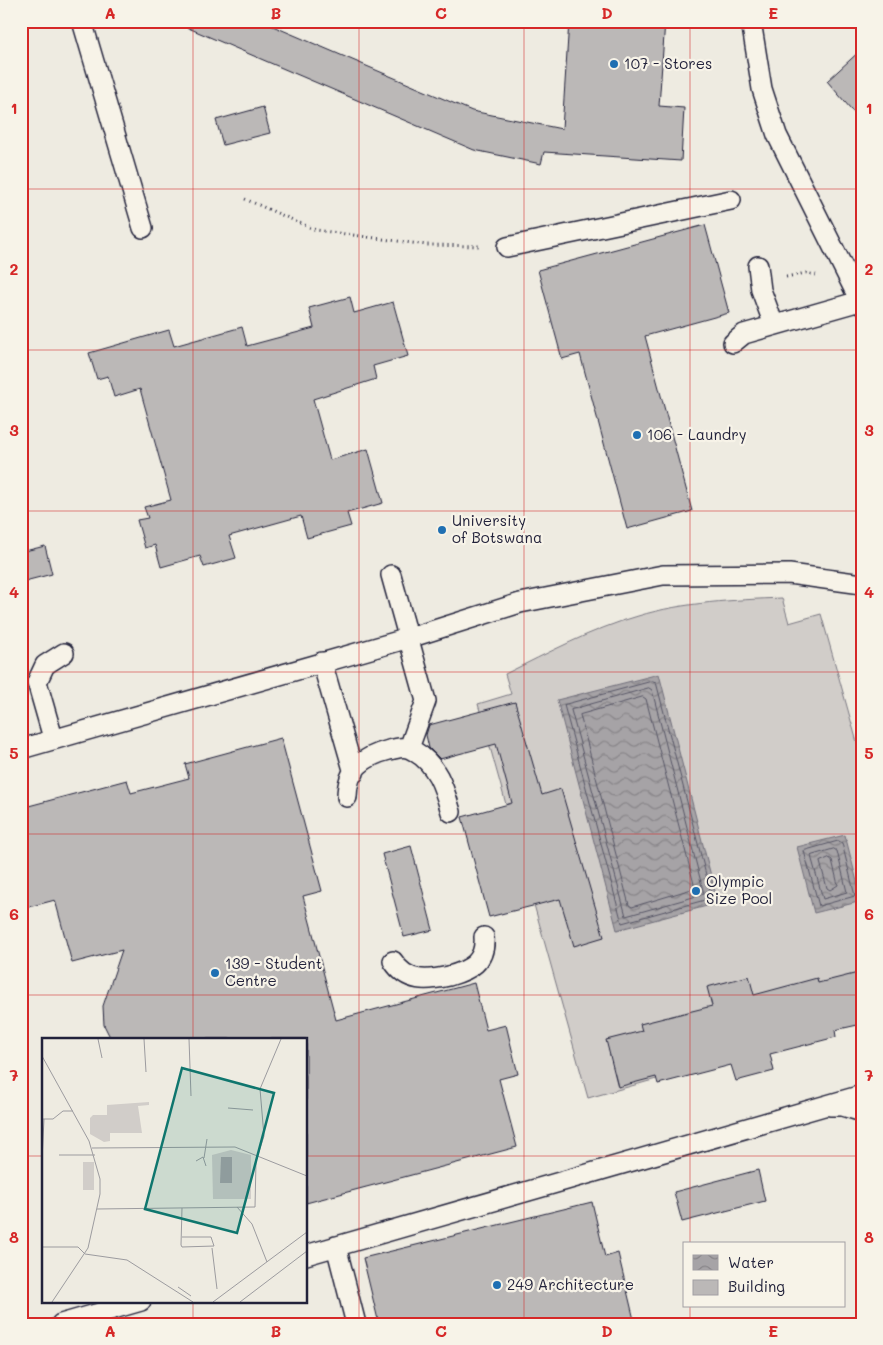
<svg xmlns="http://www.w3.org/2000/svg" width="883" height="1345" font-family="Mali,sans-serif">
	<style>
		.garden { fill: #d1cdc9; stroke: #7a7882 }
		.water { fill: url(#water-waves); stroke: #716f7b }
		.lines { fill: none; stroke-linecap: round; stroke-linejoin: round }
		.shore { stroke: #575666; stroke-width: 1 }
		.building { fill: #bbb8b7; stroke: #22223b }
		.service-casing { stroke: #22223b; stroke-width: 22 }
		.path { stroke: #22223b; stroke-width: 3; stroke-dasharray: 1 4; stroke-linecap: butt }
		.service { stroke: #f7f3e8; stroke-width: 19 }
		.grid { fill: none; stroke: #d62828; stroke-width: 1; stroke-opacity: 0.55 }
		.poi-dot { fill: #1f6fb2; stroke: #f7f3e8; stroke-width: 2 }
		.labels { text-anchor: middle; stroke-width: 4.5; stroke-linejoin: round; paint-order: stroke }
		.poi-label { font-size: 15px; fill: #22223b; stroke: #f7f3e8; text-anchor: start }
		.inset-road { fill: none; stroke: #9c9b9f; stroke-width: 1 }
		.view { fill: #0f766e; fill-opacity: 0.15; stroke: #0f766e; stroke-width: 2.5 }
		.inset-edge { fill: none; stroke: #22223b; stroke-width: 2.5 }
		.neatline { fill: none; stroke: #d62828; stroke-width: 2 }
		.grid-label { font-size: 16px; text-anchor: middle; font-weight: bold; fill: #d62828 }
	</style>
	<defs>
		<pattern id="water-waves" width="16" height="10" patternUnits="userSpaceOnUse" patternTransform="scale(1.25)"><rect width="16" height="10" fill="#a6a3a6"/><path d="M0 5q4-4 8 0t8 0" fill="none" stroke="#878488"/></pattern>
	</defs>
	<rect width="100%" height="100%" fill="#eeebe1"/>
	<filter id="ink" filterUnits="userSpaceOnUse"><feTurbulence type="fractalNoise" baseFrequency=".02" numOctaves="2"/><feDisplacementMap in="SourceGraphic" scale="10" xChannelSelector="R" yChannelSelector="G"/><feConvolveMatrix kernelMatrix="1 2 1 2 8 2 1 2 1" color-interpolation-filters="sRGB"/></filter>
	<g filter="url(#ink)">
		<path class="garden" d="M782,598L789,623L821,614L862,760V1022L588,1098L478,704L511,694L505,674C548,653 592,629 638,616C684,602 734,600 782,598Z"/>
		<path class="water" d="M659,674L718,903L617,930L557,700Z
			M845,835L862,901L814,913L797,847Z"/>
		<g class="lines">
			<path class="shore" d="M653,681L656,682L712,898L622,923L564,705Z
				M649,688L652,690L704,894L626,916L571,710Z
				M643,697L646,699L695,888L632,907L629,905L580,715Z
				M839,841L842,843L855,896L819,906L804,851Z
				M834,849L837,851L847,892L823,899L811,856Z
				M829,858L832,860L838,885L830,890L827,888L820,862Z"/>
		</g>
		<path class="building" d="M172,21H261L472,111L562,129L569,21H665L659,106L684,108L681,161L544,152L541,164L474,150Z
			M862,49V122L827,81Z
			M263,107L270,133L223,145L216,120Z
			M705,225L729,313L645,336L692,511L627,529L580,354L562,359L538,270Z
			M350,297L354,313L393,302L408,356L373,366L376,379L313,399L330,460L368,449L383,503L347,513L351,526L307,538L301,516L229,536L236,558L204,567L200,556L161,567L155,545L145,548L137,520L148,518L144,507L171,500L140,389L114,397L108,376L97,379L89,353L169,330L174,346L242,327L247,346L314,328L309,308Z
			M45,546L52,574L21,582V552Z
			M515,702L542,795L561,789L604,937L574,946L560,899L489,917L462,817L512,803L496,744L440,759L429,748L426,735L429,725Z
			M281,738L322,891L303,896L336,1020L474,983L486,1030L506,1025L518,1074L499,1079L517,1147L306,1203V1039H111L104,1025L103,1006L122,950L72,963L55,900L21,909V808L127,780L131,793L189,778L185,764Z
			M411,846L433,930L404,937L382,854Z
			M862,972V1024L835,1030L836,1037L770,1054L774,1071L736,1081L731,1065L658,1084L656,1077L618,1087L606,1040L642,1031L640,1024L712,1006L707,987L749,976L754,995L817,978L818,983Z
			M758,1170L765,1201L682,1222L674,1192Z
			M592,1202L605,1257L618,1253L635,1324H379L363,1258Z"/>
		<g class="lines">
			<defs>
				<path id="service" d="M82,21L143,228
					M751,21L762,89L777,135L862,305
					M507,247L731,200
					M758,266L761,290L774,325
					M733,343L744,334L860,301
					M391,575L426,701L409,748
					M322,662L354,773
					M53,738L37,682L45,665L64,653
					M21,749L409,638L520,603L663,575L789,574L862,584
					M347,797C347,768 363,757 389,750C399,748 405,745 414,751C438,765 444,788 451,812
					M393,961C407,983 427,981 449,976C470,970 486,962 484,937
					M830,1106H842L862,1112
					M336,1246L356,1324
					M306,1255L862,1095
					M61,1324L141,1301"/>
			</defs>
			<use href="#service" class="service-casing"/>
			<path class="path" d="M245,199L316,230L427,245L481,246
				M786,277L806,273L816,275
				M21,346L28,344"/>
			<use href="#service" class="service"/>
		</g>
	</g>
	<path class="grid" d="M193,21V1039M359,21V1324M524,21V1324M690,21V1244M21,189H862M21,350H862M21,511H862M21,672H862M21,834H862M21,995H862M21,1156H44M306,1156H862M193,1301V1324M690,1306V1324"/>
	<g class="poi-dot">
		<circle cx="614" cy="64" r="5"/>
		<circle cx="637" cy="435" r="5"/>
		<circle cx="442" cy="530" r="5"/>
		<circle cx="696" cy="891" r="5"/>
		<circle cx="215" cy="973" r="5"/>
		<circle cx="497" cy="1285" r="5"/>
	</g>
	<g class="labels">
		<g class="poi-label">
			<text x="624" y="69">107 - Stores</text>
			<text x="647" y="440">106 - Laundry</text>
			<text x="452" y="526">University<tspan x="452" dy="17">of Botswana</tspan></text>
			<text x="706" y="887">Olympic<tspan x="706" dy="17">Size Pool</tspan></text>
			<text x="225" y="969">139 - Student<tspan x="225" dy="17">Centre</tspan></text>
			<text x="507" y="1290">249 Architecture</text>
		</g>
	</g>
	<g transform="translate(42 1038)">
		<rect width="265" height="265" fill="#eeebe1"/>
		<path d="M107,64V67L96,68L100,95H68V103L62,104L48,96V80L51,77H65V67ZM41,124H52V152H41Z" fill="#d1cdc9"/>
		<path d="M189,112L209,117V161H171L170,117Z" fill="#d1cdc9"/>
		<path d="M179,119H190V145H178Z" fill="#a6a3a6"/>
		<path class="inset-road" d="M56,1L60,20M102,1L104,34M147,1L149,58M0,18L47,103L58,141V156L46,210L10,264M186,70L211,72M0,81H11L21,73H31M50,110L193,109L265,138M17,117H53M162,120L165,101M0,122L2,81M154,123L161,119L164,128M195,169L210,186L225,224M55,171L213,169L214,123L222,98L218,51L239,1M140,199H169L172,208L140,209L139,207L140,170M0,209H36L43,216L85,222L151,264M170,210L175,251M136,249L149,258M171,264L265,194M198,264L265,213"/>
		<path class="view" d="M140,30L232,55L195,195L103,171Z"/>
		<rect width="265" height="265" class="inset-edge"/>
	</g>
	<rect width="883" height="1345" fill="none" stroke="#f7f3e8" stroke-width="55"/>
	<rect x="683" y="1242" width="162" height="65" fill="#f7f3e8" stroke="#a29fa3"/>
	<rect x="693" y="1255" width="25" height="15" fill="url(#water-waves)" stroke="#a29fa3"/>
	<text x="728" y="1268" font-size="15" fill="#22223b">Water</text>
	<rect x="693" y="1280" width="25" height="15" fill="#bbb8b7" stroke="#a29fa3"/>
	<text x="728" y="1292" font-size="15" fill="#22223b">Building</text>
	<rect x="28" y="28" width="828" height="1290" class="neatline"/>
	<g class="grid-label">
		<text x="110" y="19">A</text>
		<text x="276" y="19">B</text>
		<text x="441" y="19">C</text>
		<text x="607" y="19">D</text>
		<text x="773" y="19">E</text>
		<text x="14" y="114">1</text>
		<text x="869" y="114">1</text>
		<text x="14" y="275">2</text>
		<text x="869" y="275">2</text>
		<text x="14" y="436">3</text>
		<text x="869" y="436">3</text>
		<text x="14" y="598">4</text>
		<text x="869" y="598">4</text>
		<text x="14" y="759">5</text>
		<text x="869" y="759">5</text>
		<text x="14" y="920">6</text>
		<text x="869" y="920">6</text>
		<text x="14" y="1081">7</text>
		<text x="869" y="1081">7</text>
		<text x="14" y="1243">8</text>
		<text x="869" y="1243">8</text>
		<text x="110" y="1337">A</text>
		<text x="276" y="1337">B</text>
		<text x="441" y="1337">C</text>
		<text x="607" y="1337">D</text>
		<text x="773" y="1337">E</text>
	</g>
</svg>
